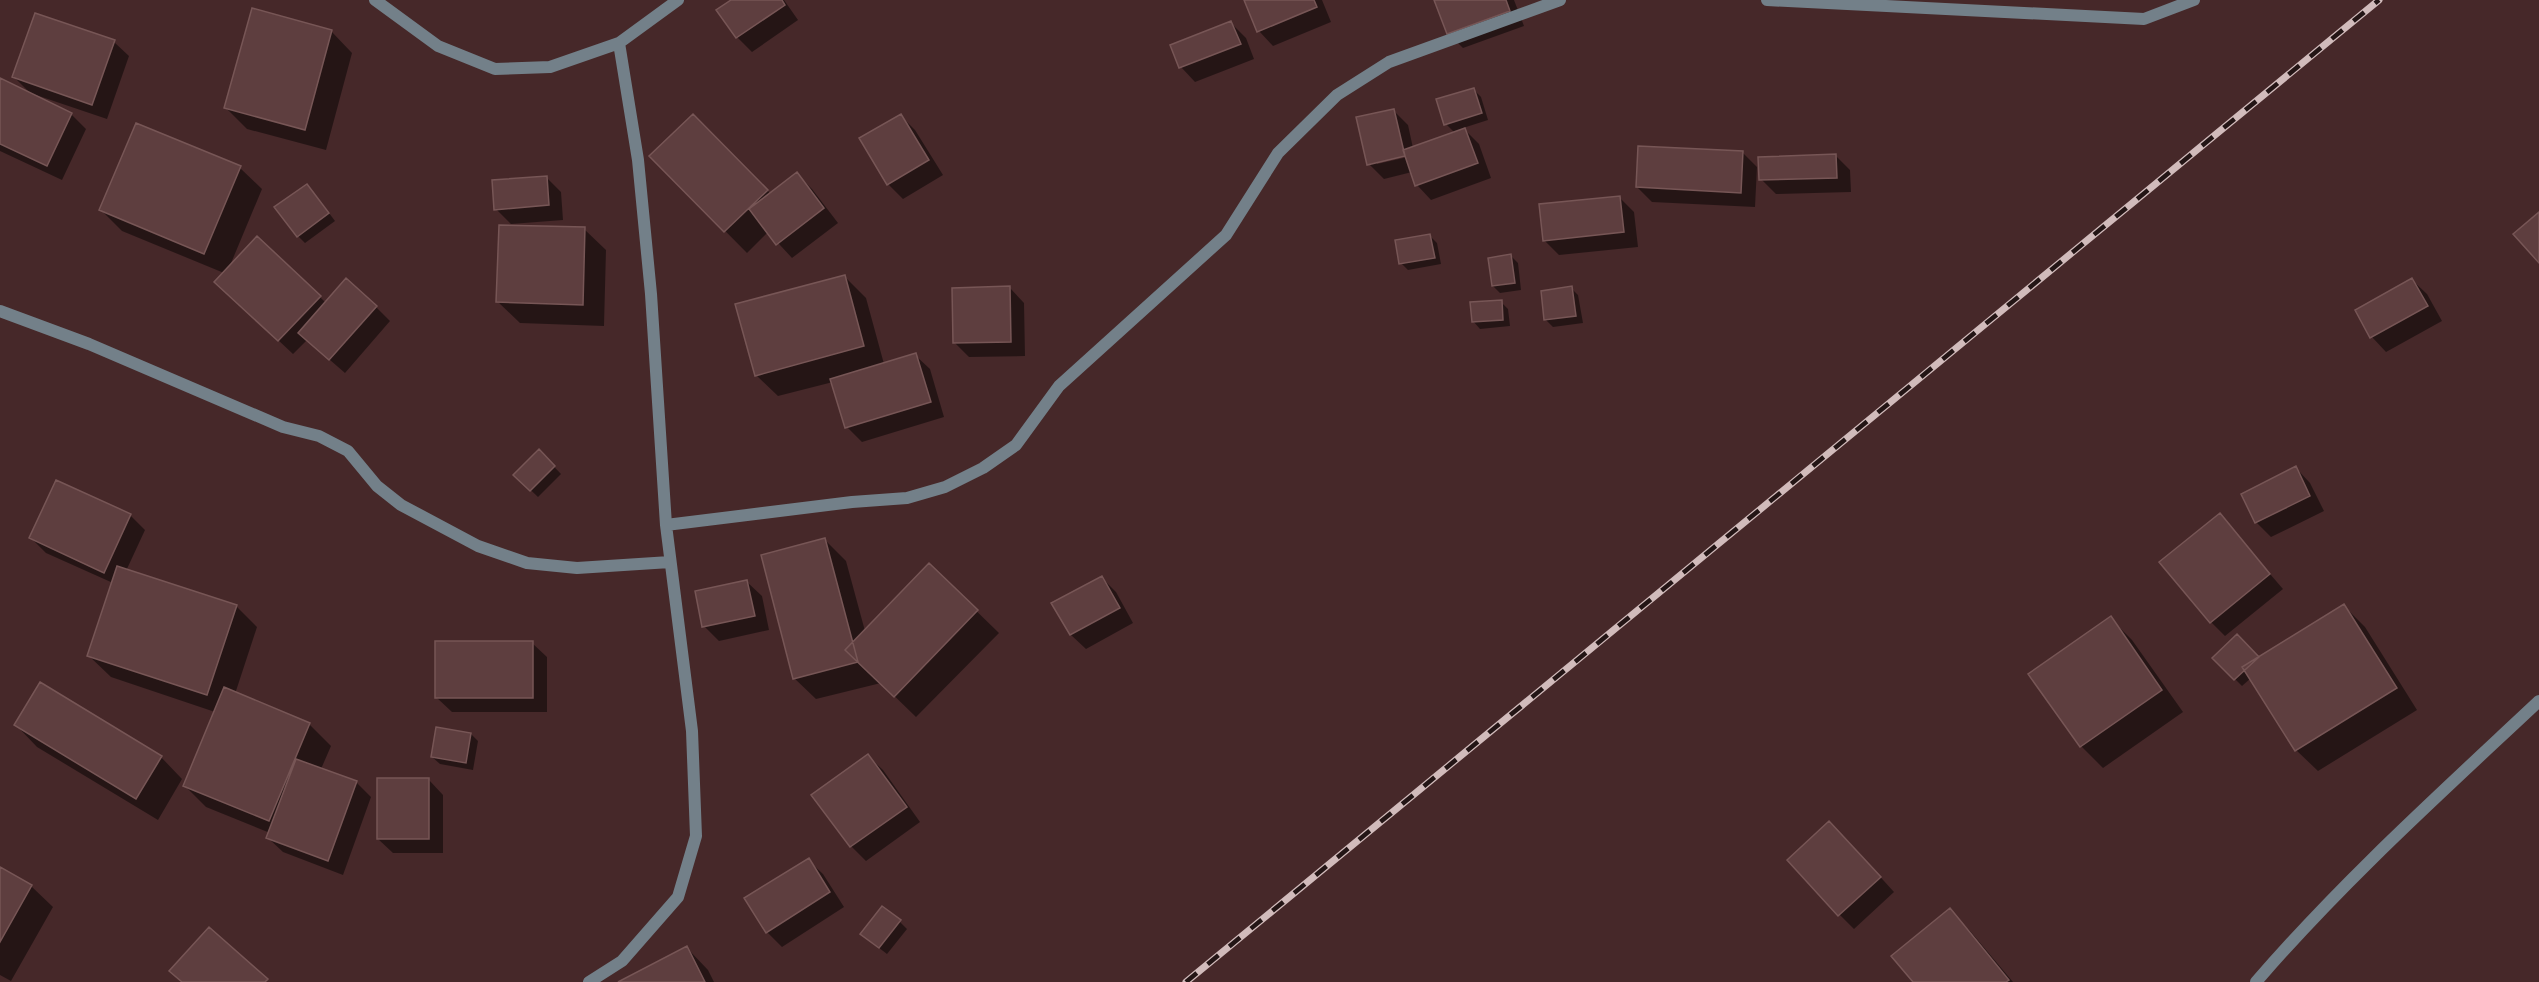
<svg xmlns="http://www.w3.org/2000/svg" width="2539" height="982" font-family="'Titillium Web',sans-serif">
	<style>
		.shadow { fill: #0007; fill-rule: evenodd }
		.building { fill: #5e3e3f; stroke: #775656; stroke-width: 1.5 }
		.lines { fill: none; stroke-linecap: round; stroke-linejoin: round }
		.minor { stroke: #738089; stroke-width: 12 }
		.rail-casing { stroke: #d1bbbb; stroke-width: 7 }
		.rail { stroke: #231515; stroke-width: 4.5; stroke-dasharray: 14; stroke-linecap: butt }
	</style>
	<rect width="100%" height="100%" fill="#462829"/>
	<path class="shadow" d="M733,0H784L798,20L752,52L737,37Z
		M1246,0H1322L1331,22L1273,46L1259,31Z
		M1436,0H1514L1524,26L1463,48L1448,33Z
		M1231,23L1246,38L1254,59L1195,82L1181,67Z
		M331,31L352,53L326,150L247,129L226,108Z
		M114,42L129,56L107,119L30,93L14,77Z
		M0,80L71,114L86,129L62,180L0,151Z
		M1473,89L1481,97L1488,120L1463,128L1479,144L1491,178L1431,200L1417,185L1412,172L1384,179L1369,164L1393,110L1408,125L1413,148L1455,133L1446,124ZM1412,153V156L1377,164V161Z
		M900,115L915,130L943,175L903,199L888,184Z
		M693,116L771,194L797,174L812,189L838,223L792,258L768,232L747,253L651,156Z
		M1743,153L1757,167L1755,207L1652,202L1637,187Z
		M1836,156L1850,170L1851,192L1776,194L1761,179Z
		M240,168L262,189L229,268L320,297L326,303L376,307L390,321L345,373L307,340L293,354L231,296L224,273L122,231L101,210Z
		M546,177L561,192L563,220L511,224L496,209Z
		M314,193L335,221L305,243L298,236Z
		M1620,198L1634,212L1638,247L1559,255L1544,240Z
		M584,229L606,250L604,326L520,323L498,302Z
		M1430,236L1437,243L1441,264L1408,270L1401,263Z
		M1511,256L1518,263L1521,290L1500,293L1493,286Z
		M844,276L866,298L884,364L915,355L930,369L944,417L862,442L847,427L833,382L778,396L756,375Z
		M2412,280L2427,294L2442,321L2386,352L2372,337L2357,311Z
		M1010,288L1024,303L1025,356L969,357L954,342Z
		M1571,288L1578,295L1583,323L1553,327L1546,320Z
		M1501,302L1508,309L1510,326L1480,329L1473,321Z
		M539,451L561,474L538,497L515,475Z
		M2296,468L2310,483L2324,511L2271,537L2256,522Z
		M130,515L145,530L126,571L236,606L257,627L235,694L309,724L331,746L321,769L357,783L371,797L343,875L283,852L268,838L270,833L206,807L184,785L215,712L111,677L89,656L113,583L46,553L31,538Z
		M2219,515L2283,589L2225,636L2211,622Z
		M825,540L846,561L865,631L929,565L999,633L916,717L881,683L816,699L794,678Z
		M1102,578L1116,592L1133,623L1086,649L1071,635L1053,603Z
		M747,582L762,596L769,630L719,641L704,626Z
		M2344,606L2365,627L2417,710L2318,771L2296,750L2251,678L2242,686L2214,658L2259,659Z
		M2110,618L2132,640L2183,712L2103,768L2082,747L2030,675Z
		M532,643L547,657V712H452L437,698Z
		M16,725L161,757L182,779L158,820L37,747Z
		M471,734L478,741L473,770L440,764L432,757Z
		M868,756L883,770L920,822L866,861L851,846Z
		M429,780L443,795V853H393L378,839Z
		M1844,837L1894,892L1854,929L1839,914Z
		M808,860L823,874L844,907L782,947L767,932Z
		M0,868L31,886L53,907L11,981L0,975Z
		M1950,910L1971,932L2013,982H1915Z
		M900,922L907,929L887,954L870,941Z
		M687,948L708,970L714,982H621Z"/>
	<path class="building" d="M731,0H782L785,5L736,38L716,10Z
		M1244,0H1314L1317,7L1257,32Z
		M1434,0H1506L1510,11L1447,34Z
		M252,8L332,30L305,130L224,108Z
		M35,13L115,40L92,105L12,77Z
		M1231,21L1241,44L1179,68L1170,45Z
		M0,78L72,113L47,166L0,144Z
		M1474,88L1482,113L1444,125L1436,99Z
		M1394,109L1405,156L1367,165L1356,117Z
		M693,114L768,190L724,232L649,156Z
		M901,114L929,160L887,185L859,138Z
		M136,123L241,166L204,254L99,210Z
		M1465,128L1478,163L1415,186L1403,150Z
		M1638,146L1743,151L1741,193L1636,187Z
		M1836,154L1837,178L1759,180L1758,157Z
		M797,172L824,208L776,245L749,209Z
		M547,176L549,205L494,210L492,180Z
		M307,184L329,213L297,237L274,207Z
		M1620,196L1624,232L1543,241L1539,204Z
		M2539,212V263L2513,234Z
		M499,225L585,227L583,305L496,302Z
		M1430,234L1435,258L1399,264L1395,240Z
		M257,236L321,296L278,341L214,282Z
		M1511,254L1515,283L1492,286L1488,258Z
		M845,275L864,346L755,376L735,304Z
		M346,278L377,306L329,360L298,333Z
		M2412,278L2428,306L2370,338L2355,310Z
		M1010,286L1011,342L953,343L952,288Z
		M1572,286L1576,316L1544,320L1541,291Z
		M1502,300L1503,320L1472,322L1470,302Z
		M916,353L931,402L845,428L830,379Z
		M539,449L555,466L530,491L513,475Z
		M2296,466L2310,496L2255,523L2241,494Z
		M56,480L131,514L104,573L29,538Z
		M2220,513L2270,574L2210,623L2159,562Z
		M825,538L858,662L793,679L761,555Z
		M929,563L978,610L894,697L845,650Z
		M117,566L237,605L207,695L87,656Z
		M1102,576L1120,608L1070,635L1051,603Z
		M747,580L755,616L702,627L695,591Z
		M2344,604L2397,688L2295,751L2242,667Z
		M2111,616L2162,690L2080,747L2028,674Z
		M2237,634L2259,657L2234,680L2212,658Z
		M435,641H533V698H435Z
		M40,682L162,756L136,799L14,725Z
		M224,687L310,723L269,821L183,786Z
		M436,727L471,733L466,763L431,757Z
		M868,754L907,807L850,847L811,795Z
		M296,759L357,781L328,861L266,838Z
		M377,778H429V839H377Z
		M1829,821L1881,877L1838,916L1787,860Z
		M809,858L830,892L766,933L744,898Z
		M0,867L32,885L0,942Z
		M882,906L901,920L879,948L860,934Z
		M1950,908L2009,980L2006,982H1913L1891,956Z
		M209,927L268,979L265,982H182L169,971Z
		M687,946L705,982H618Z"/>
	<g class="lines">
		<path class="minor" d="M375,0L438,46L495,69L550,67L619,43L678,0
			M1767,0L2144,19L2194,0
			M0,311L89,344L283,427L319,436L348,451L377,486L401,505L478,546L527,563L577,568L670,562
			M666,525L852,502L907,498L945,487L983,468L1016,445L1059,386L1226,235L1278,153L1337,95L1389,62L1560,0
			M589,982L622,961L678,897L696,836L692,731L666,525L651,294L638,160L619,43
			M2256,982C2343,881 2442,792 2539,701"/>
		<defs>
			<path id="rail" d="M1186,982L2379,0"/>
		</defs>
		<use href="#rail" class="rail-casing"/>
		<use href="#rail" class="rail"/>
	</g>
</svg>
